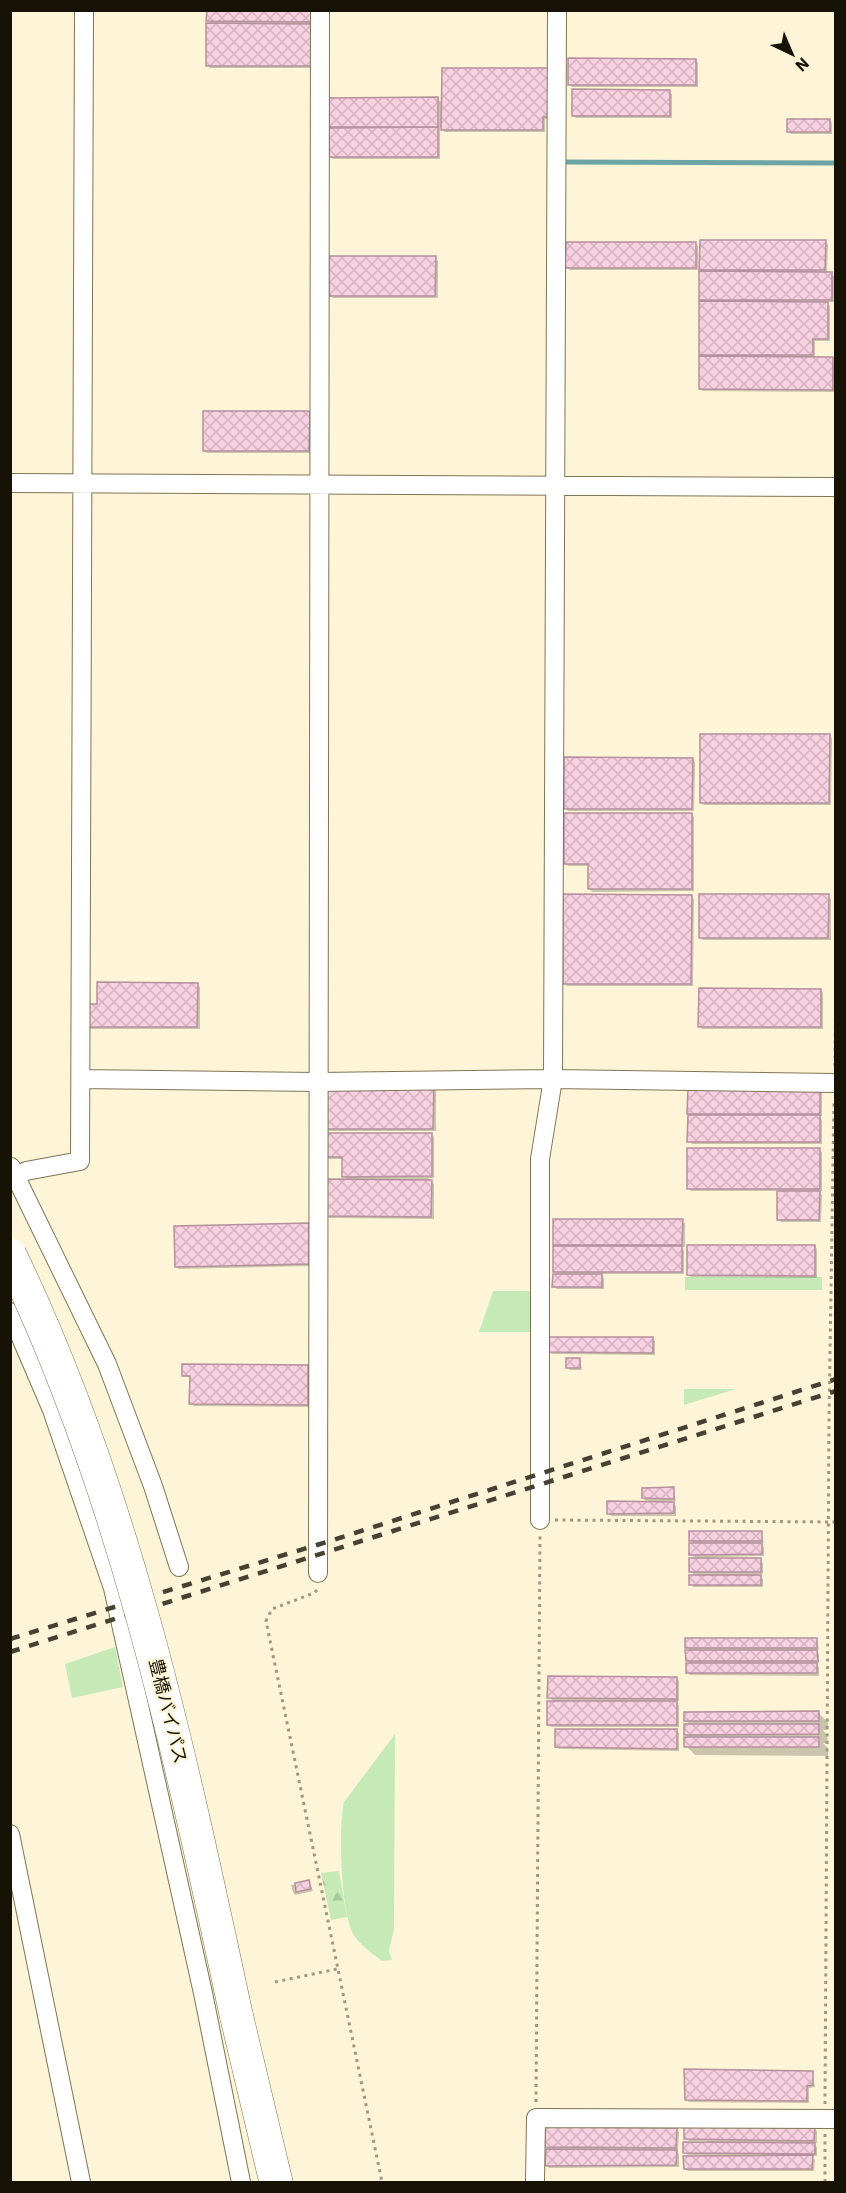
<svg xmlns="http://www.w3.org/2000/svg" width="846" height="2193" font-family="'IBM Plex Sans','Noto Sans JP',sans-serif">
	<style>
		.grass { fill: #c6e9b8 }
		.forest { fill: url(#forest-firs) }
		.shadow { fill: #0003 }
		.lines { fill: none; stroke-linecap: round; stroke-linejoin: round }
		.stream { stroke: #6da5a7; stroke-width: 5 }
		.building { fill: url(#building-cross-hatch); stroke: #b5909e; stroke-width: 1.5 }
		.street-casing { stroke: #7f7555; stroke-width: 20 }
		.highway-casing { stroke: #7f7555; stroke-width: 34 }
		.path { stroke: #9f9882; stroke-width: 3; stroke-dasharray: 3 4.5; stroke-linecap: butt }
		.street { stroke: #fff; stroke-width: 18 }
		.highway { stroke: #fff; stroke-width: 33 }
		.rail { stroke: #464132; stroke-width: 4.5; stroke-dasharray: 10 10; stroke-linecap: butt }
		.highway-bridge-casing { stroke: #7f7555; stroke-width: 34; stroke-linecap: butt }
		.highway-bridge { stroke: #fff; stroke-width: 33 }
		.labels { text-anchor: middle; stroke-width: 4.5; stroke-linejoin: round; paint-order: stroke }
		.street-label { font-size: 18px; fill: #161206; stroke: #fef5d8 }
	</style>
	<defs>
		<pattern id="forest-firs" width="22" height="20" patternUnits="userSpaceOnUse" patternTransform="scale(1.5)"><rect width="22" height="20" fill="#c6e9b8"/><path d="M5 1l3.5 6h-7zM16 11l3.5 6h-7z" fill="#a9c79d"/></pattern>
		<pattern id="building-cross-hatch" width="8" height="8" patternUnits="userSpaceOnUse" patternTransform="scale(1.5)"><rect width="8" height="8" fill="#f8d1e0"/><path d="M0 0l8 8M0 8l8-8" fill="none" stroke="#d4b2bf"/></pattern>
	</defs>
	<rect width="100%" height="100%" fill="#fef5d8"/>
	<path class="grass" d="M685,1277H822V1290H685Z
		M493,1291H533L532,1332H479Z
		M684,1389H736L684,1405Z
		M115,1647L123,1687L72,1698L65,1664Z
		M395,1734L394,1929L389,1951L392,1960L382,1961C372,1953 358,1944 352,1932C341,1906 338,1830 344,1802Z"/>
	<path class="forest" d="M339,1871L347,1917L331,1920L321,1873Z"/>
	<path class="shadow" d="M316,10L315,68H210L207,65L212,25L208,20Z
		M696,60L698,63V87H572L569,85Z
		M443,69L554,119H545V132H445L440,127V159H333L331,157V99L437,98L443,104Z
		M669,91L672,94V118H576L573,115Z
		M830,120L832,123V134H791L788,131Z
		M825,241L828,244L827,273L834,276V302H827L830,306V341H815V358H833L835,361V392L703,391L700,389L704,358L700,354L704,303L701,299L705,273L700,268Z
		M695,243L698,246V270H570L567,267Z
		M435,258L438,261V298H333L331,296Z
		M309,413L312,416L311,453H207L205,451Z
		M829,735L832,738L831,805H704L701,802Z
		M692,759L695,762L694,811H568L565,808Z
		M692,815L694,817V891L592,892L590,889V866H568L565,863Z
		M691,896L694,899L693,986H567L565,983Z
		M828,896L831,899V940H703L700,937Z
		M197,984L200,987V1029H91L89,1026L99,1006Z
		M821,990L823,993V1029H702L700,1026Z
		M436,1087V1131H329L326,1129Z
		M689,1089L822,1092V1116H819L822,1120V1144H692L689,1141Z
		M432,1134L434,1137V1178H428L434,1184V1219L329,1218L327,1215L348,1181L344,1176V1159H328L325,1157Z
		M819,1150L822,1152V1191H818L822,1195L821,1222H781L778,1219L779,1191H691L688,1188Z
		M682,1221L685,1223V1247H681L684,1250V1274H601L604,1278V1289H557L554,1286L558,1275L554,1272L558,1247L554,1244Z
		M308,1225L311,1227V1266L179,1269L176,1266Z
		M815,1246L817,1249V1278L691,1277L688,1275Z
		M653,1339L655,1341V1355L552,1354L549,1352Z
		M580,1359L582,1370H570L567,1367Z
		M308,1366L310,1369V1407L194,1406L191,1403V1378L183,1375Z
		M673,1489L676,1501H672L676,1506V1516H611L609,1513L648,1503L643,1498Z
		M761,1533L764,1543H760L764,1547V1556L716,1557V1559L760,1560L763,1563V1574H758L763,1579V1587H693L691,1584L695,1576L691,1571L696,1559L691,1554L695,1545L691,1540Z
		M817,1639L819,1650H815L819,1654V1663H815L819,1667V1676L690,1675L687,1672L691,1664L687,1660L691,1651L687,1647Z
		M677,1678L679,1681V1701H674L679,1705V1727H551L549,1724L554,1702L549,1697Z
		M818,1713L828,1722V1730H823L827,1735L828,1743H823L828,1748V1756L695,1755L686,1746L690,1739L685,1734L691,1726L686,1721Z
		M676,1730L679,1733V1751L559,1749L556,1746Z
		M309,1881L313,1891L295,1895L293,1892L291,1885Z
		M812,2073L815,2087L809,2088V2103L689,2102L686,2099Z
		M676,2129L679,2132L678,2150H675L679,2154V2167L549,2168L547,2165L550,2150L547,2147Z
		M814,2129L817,2131V2143H813L817,2147V2156H811L815,2160L814,2171H688L685,2169L701,2158V2155H688L685,2152L707,2144V2141H689L686,2138Z"/>
	<g class="lines">
		<path class="stream" d="M565,162L836,163"/>
	</g>
	<path class="building" d="M207,10H314L313,22L206,21Z
		M206,23L313,24V66H206Z
		M568,58L696,59V85H568Z
		M442,68H552V117H543V130H441Z
		M572,89L670,90V116H572Z
		M438,97V127H329V98Z
		M787,119H830V132H787Z
		M438,127V157H329V128Z
		M700,240H826L825,270H699Z
		M566,242H696V268H565Z
		M329,256H436L435,296H329Z
		M699,271L832,272V300H699Z
		M699,301L828,302V339H813V355H699Z
		M699,356L833,357V390L699,389Z
		M203,411H310L309,451H203Z
		M700,734H830L829,803H700Z
		M564,757L693,758L692,809H564Z
		M564,813H692V889H588V864H564Z
		M563,894L692,895L691,984H563Z
		M699,894H829L828,938H699Z
		M97,982L198,983L197,1027H87V1004H97Z
		M699,988L821,989V1027H698Z
		M325,1083H434L433,1129H325Z
		M688,1087H820V1114H687Z
		M688,1115H820V1142H687Z
		M324,1133H432V1176L342,1177V1157H324Z
		M687,1148H820V1189H687Z
		M326,1179L432,1180L431,1217L325,1216Z
		M777,1191H820L819,1220H777Z
		M553,1219H683L682,1245H553Z
		M309,1223V1264L175,1267L174,1226Z
		M687,1245H815V1276L687,1275Z
		M553,1246H682V1272H553Z
		M553,1274H602V1287H552Z
		M547,1337H653V1353L548,1352Z
		M566,1358H580V1368H566Z
		M182,1364L308,1365V1405L189,1404L190,1376H182Z
		M674,1487V1499L642,1498V1488Z
		M607,1501L674,1502V1513L607,1514Z
		M689,1531H762V1541H689Z
		M689,1543H762V1554L689,1555Z
		M689,1558H761V1572H689Z
		M689,1575H761V1585H689Z
		M685,1638H817V1648H685Z
		M685,1650H817L818,1661H686Z
		M686,1663H817V1673H686Z
		M548,1676L677,1677V1699L547,1698Z
		M547,1701H677V1725H547Z
		M819,1711V1721H684V1712Z
		M684,1724H819V1734L684,1735Z
		M555,1729H677V1749L555,1747Z
		M684,1737H819V1747H684Z
		M309,1880L311,1889L296,1892L295,1883Z
		M684,2069L813,2071V2085L807,2086V2101L685,2100Z
		M684,2126L815,2127L814,2141L684,2139Z
		M545,2127L677,2128L676,2148L545,2147Z
		M683,2142L815,2143V2154L683,2153Z
		M546,2149L677,2150L676,2165L545,2166Z
		M813,2155L812,2169H684L683,2156Z"/>
	<g class="lines">
		<defs>
			<path id="street" d="M10,483L836,487
				M81,1079L318,1082L553,1079L836,1083
				M11,1167L107,1364L153,1486L179,1567
				M10,1180L26,1171L80,1161L84,10
				M10,1312L52,1410L113,1588L203,1993L241,2182
				M540,1520V1159L553,1079L557,10
				M318,1573L320,10
				M10,1834L81,2182
				M535,2182L536,2118L836,2119"/>
			<path id="highway" d="M236,2014L276,2182"/>
		</defs>
		<use href="#street" class="street-casing"/>
		<use href="#highway" class="highway-casing"/>
		<path class="path" d="M835,1066L836,954
			M555,1520L836,1522
			M317,1590L314,1593L272,1609L266,1621L382,2182
			M275,1982L337,1969
			M536,2102L540,1535
			M825,2104L829,1417L834,1099
			M825,2182V2134"/>
		<use href="#street" class="street"/>
		<use href="#highway" class="highway"/>
		<path class="rail" d="M10,1639L333,1540L836,1379
			M10,1652L836,1391"/>
		<defs>
			<path id="highway-bridge" d="M10,1255C126,1495 180,1755 236,2014"/>
		</defs>
		<use href="#highway-bridge" class="highway-bridge-casing"/>
		<use href="#highway-bridge" class="highway-bridge"/>
	</g>
	<g class="labels">
		<g class="street-label">
			<text transform="translate(168 1711) rotate(76)" y="6">豊橋バイパス</text>
		</g>
	</g>
	<rect width="846" height="2193" fill="none" stroke="#161206" stroke-width="24"/>
	<g transform="translate(792 54) rotate(136)" stroke="#fef5d8" stroke-width="4.5" paint-order="stroke">
	<path d="M0-4.5L10 22L0 15L-10 22Z" fill="#161206"/>
	<text y="-9" font-size="16" font-weight="bold" text-anchor="middle" fill="#161206">N</text>
	</g>
</svg>
